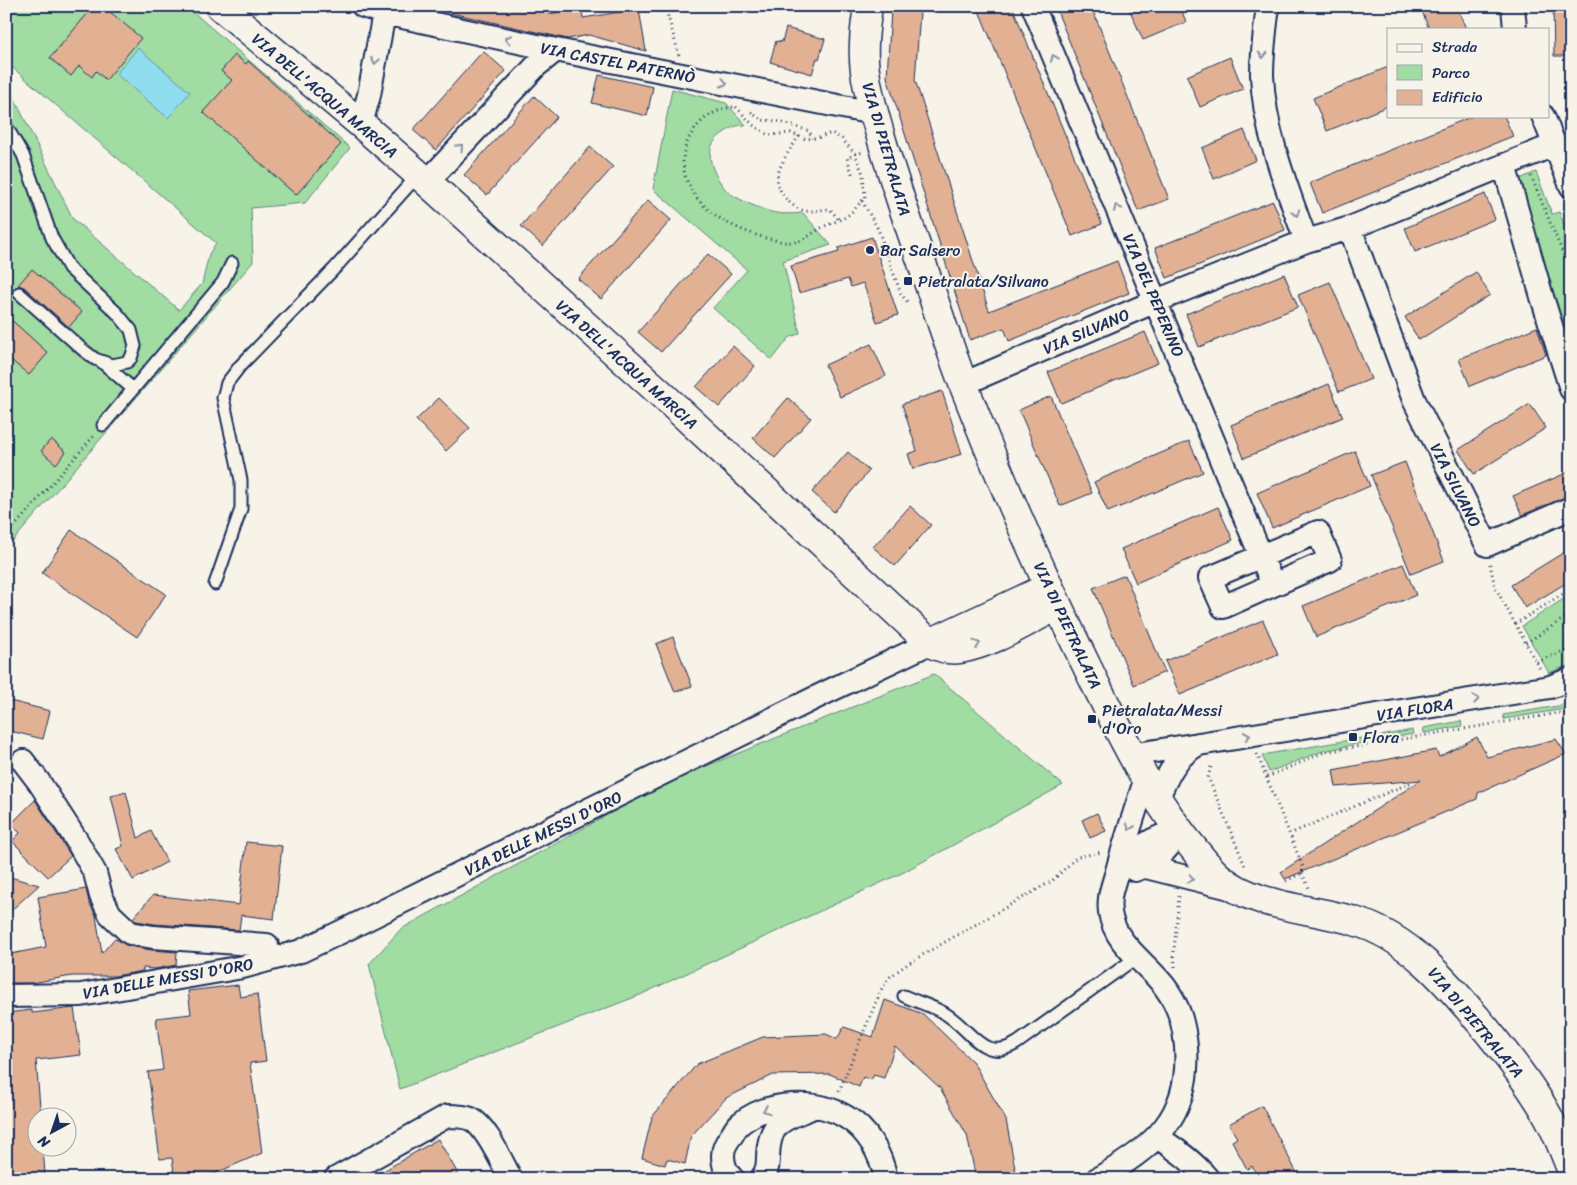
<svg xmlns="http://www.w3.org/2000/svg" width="1577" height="1185" font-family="Sriracha,sans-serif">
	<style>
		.green { fill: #a1dca2; stroke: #5e8680 }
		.water { fill: #90ddef; stroke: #6197b5 }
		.building { fill: #e2b194; stroke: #1b2f5e }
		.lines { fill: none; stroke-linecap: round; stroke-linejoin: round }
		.lane-casing { stroke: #1b2f5e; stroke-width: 15 }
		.street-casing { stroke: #1b2f5e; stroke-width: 26 }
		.secondary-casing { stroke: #1b2f5e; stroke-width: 31 }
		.path { stroke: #1b2f5e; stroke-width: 3; stroke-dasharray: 1 4; stroke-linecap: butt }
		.lane { stroke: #f7f3e8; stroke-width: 11 }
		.street { stroke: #f7f3e8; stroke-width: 22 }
		.secondary { stroke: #f7f3e8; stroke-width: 28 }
		.oneway { stroke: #8991a3 }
		.poi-dot { fill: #1b2f5e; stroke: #f7f3e8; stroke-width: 2 }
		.labels { text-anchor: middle; stroke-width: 4; stroke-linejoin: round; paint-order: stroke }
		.street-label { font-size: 16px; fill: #1b2f5e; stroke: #f7f3e8 }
		.poi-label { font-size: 16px; fill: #1b2f5e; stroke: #f7f3e8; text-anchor: start }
	</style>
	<rect width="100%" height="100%" fill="#f7f3e8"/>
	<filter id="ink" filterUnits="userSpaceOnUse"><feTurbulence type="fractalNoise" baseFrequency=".02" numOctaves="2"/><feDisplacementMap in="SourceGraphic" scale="10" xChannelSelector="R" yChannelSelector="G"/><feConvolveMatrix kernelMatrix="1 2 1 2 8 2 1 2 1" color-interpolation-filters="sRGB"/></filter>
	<g filter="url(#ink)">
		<path class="green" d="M6,6H186L350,148L305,203L251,208L253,262L6,549V81L73,219L179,310L202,284L209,254L216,243L6,62Z
			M672,89L726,103L746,125C735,125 731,128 722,134C700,149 713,175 727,191C733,197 756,207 765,210C778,215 790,214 803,213L831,245L783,261L800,333L789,338L772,360L713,308L747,270L653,189Z
			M1536,172L1552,214L1559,212L1571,242V366L1515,181Z
			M1571,594V664L1549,673L1522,626Z
			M934,674L1063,785L902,873L640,995L400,1089L369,964L401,929L667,782Z
			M1571,701V708L1504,719L1503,715L1558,706Z
			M1461,721L1462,726L1424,733L1423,728Z
			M1412,730L1413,734L1382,740L1381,736Z
			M1361,738L1362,743L1323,751L1269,772L1262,755Z"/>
		<path class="water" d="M138,48L190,92L168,118L116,74Z"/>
		<path class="building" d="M94,6H103L141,38L106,80L96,71L92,77L79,66L71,76L50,58Z
			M452,6H547L549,14L582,8L583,18L639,9L646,51L589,35L568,39L451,13Z
			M977,6H1012L1102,224L1072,236Z
			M1055,6H1091L1169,199L1138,211Z
			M1128,6H1180L1186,22L1143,40Z
			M1420,6H1457L1466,29H1429Z
			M1553,6H1571V56H1554Z
			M891,10L920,12L915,80L989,311L1117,261L1129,293L1009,341L1004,328L970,340L887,77Z
			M786,28L825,39L819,59L817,58L812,74L770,62L776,41L782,42Z
			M483,51L506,71L436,150L413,130Z
			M235,55L246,64L248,61L341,144L296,195L203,112L232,80L221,71Z
			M1230,57L1243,89L1200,107L1187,76Z
			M1388,67V106L1327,131L1313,98Z
			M599,75L653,87L647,116L592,103Z
			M534,96L557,117L487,195L464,175Z
			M1473,116H1504L1513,136L1322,213L1310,183Z
			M1244,130L1256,160L1214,179L1202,148Z
			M590,147L613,167L543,246L521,226Z
			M1485,194L1495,219L1415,252L1405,228Z
			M648,200L671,220L601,299L578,279Z
			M1273,201L1285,230L1167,278L1155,248Z
			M872,237L898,315L877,322L863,283L851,287L848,279L799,293L791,266L839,252L838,248Z
			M708,254L731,274L661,352L638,332Z
			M32,269L82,312L69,327L24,287L18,285Z
			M1476,272L1490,295L1419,340L1405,317Z
			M1284,274L1298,307L1199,347L1186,314Z
			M1330,282L1371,379L1339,392L1298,295Z
			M6,315L48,353L29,375L6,356Z
			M1537,327L1546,355L1470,386L1459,359Z
			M1145,332L1158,363L1061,403L1048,372Z
			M871,344L886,376L840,397L825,365Z
			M733,346L755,366L719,407L696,387Z
			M1329,384L1343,417L1244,458L1231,425Z
			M942,391L962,454L913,469L908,454L917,451L902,404Z
			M1051,396L1092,493L1060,506L1019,410Z
			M439,398L470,428L446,451L416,420Z
			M788,398L811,418L775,458L753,438Z
			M1530,404L1546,428L1474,474L1458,450Z
			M51,439L66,452L56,464L41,451Z
			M1189,441L1203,472L1108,512L1094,482Z
			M1355,451L1370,486L1272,528L1257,493Z
			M848,452L869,471L834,512L812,492Z
			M1405,462L1444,561L1411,574L1371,475Z
			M1571,471V495L1522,515L1513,496Z
			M910,506L931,525L895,566L873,547Z
			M1218,507L1233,540L1136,583L1121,549Z
			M71,530L166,594L137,637L42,573Z
			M1571,548V580L1525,608L1511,585Z
			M1403,564L1416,595L1316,637L1303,606Z
			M1125,575L1165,672L1134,685L1093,588Z
			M1263,620L1278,654L1180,695L1165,661Z
			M673,637L692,686L675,692L656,644Z
			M6,700L50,711L43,739L6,730Z
			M1477,737L1487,757L1556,739L1566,754L1478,793L1477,799L1285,879L1281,872L1421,780L1336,787L1333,770L1436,750L1439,757Z
			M126,792L138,838L151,831L167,862L133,880L116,849L123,846L111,796Z
			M35,800L71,856L48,877L12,841L20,833L11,824Z
			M1097,813L1106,831L1090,838L1082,820Z
			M246,842L282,846L274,919L241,915L239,930L155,924L136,921L133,918L153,895L239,905Z
			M6,876L39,885L6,915Z
			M86,889L89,902L96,916L102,953L114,939L118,940L128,946L152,950L177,952L176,965L155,969L143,968V971L115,976H72L31,983H6V955L46,947L38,897Z
			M238,985L240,997L257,994L266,1061L250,1063L262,1153L202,1179H175L172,1158L160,1159L148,1072L163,1070L156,1018L191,1014L188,991Z
			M885,1000L923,1014L973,1062L1006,1120L1017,1179H976L967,1135L940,1088L895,1046L884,1078L874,1075L871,1080L863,1077L859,1087L830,1074L773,1075L726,1098L691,1136L685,1164L667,1159L665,1165L642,1158L652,1117L697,1064L763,1037L826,1034L837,1039L844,1027L873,1037Z
			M74,1008L81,1055L36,1060L41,1118H38V1148H43L45,1174L6,1177V1013L32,1010V1013Z
			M1262,1106L1300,1179H1259L1252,1166L1247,1169L1232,1141L1237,1138L1229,1124Z
			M438,1139L461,1179H370Z"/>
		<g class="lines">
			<defs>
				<path id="lane" d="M6,126L23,155L52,238L69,268L117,313L131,330L135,346L131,358L127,362L112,365L95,359L82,349L19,293
					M103,363L133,389
					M103,425L223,282L232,263
					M215,584L241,509V480L223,398L227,383L240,366L335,268L418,175
					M904,996C917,1002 932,1006 944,1013C971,1028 982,1064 1017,1043L1137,957"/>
				<path id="street" d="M363,6L384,13L556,50L873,113
					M1033,6L1273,585
					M1268,6C1265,29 1262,52 1262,75C1264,132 1287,188 1306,241
					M1513,6L1515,29
					M1543,116L1571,186
					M361,124L369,95L384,13
					M1504,165L1542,297L1571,389
					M427,182L536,66L556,50
					M1350,228L1414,400L1487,545L1571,508
					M963,384L1156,301L1306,241L1350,228L1554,145
					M1318,532L1330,560L1223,607L1210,578Z
					M1131,755L1550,687L1571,679
					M23,761L39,782L77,841L95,873L101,896L110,914L130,933L153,937L267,945V960
					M1157,799C1169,774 1173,759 1198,744
					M1146,867L1234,889
					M1120,870C1135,848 1153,836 1180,831
					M1135,870C1156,863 1168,849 1180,831
					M6,996L81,995L243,967L301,951L343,931L827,692L930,643
					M1157,1137C1176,1149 1193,1161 1208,1179
					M335,1179L447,1116C455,1116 464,1116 471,1119C487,1127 502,1163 511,1179
					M733,1179C726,1173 723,1165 723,1155C723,1147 727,1141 732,1135C734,1131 737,1126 741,1123C768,1101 816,1099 846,1117C868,1130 881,1154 886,1179
					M761,1179C767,1172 768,1166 768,1157C769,1124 780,1120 809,1109
					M1097,1179C1153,1148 1191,1117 1186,1047C1184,1024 1179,1006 1165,987C1147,963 1114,944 1110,912C1108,896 1113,886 1117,871C1125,841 1135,811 1145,781"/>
				<path id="secondary" d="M220,6L361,124L427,182L658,391L930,643C940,648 949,651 960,649C994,643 1027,621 1057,606
					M868,6C865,27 862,49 865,71C869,100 878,127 886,154C897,189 908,223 920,257C934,300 948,344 964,386C1003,487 1047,586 1095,683C1122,737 1148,790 1185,838C1196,851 1206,865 1218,876C1252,907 1311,908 1354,921C1410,937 1449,985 1485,1028C1508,1056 1531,1085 1548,1116C1557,1133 1564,1151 1571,1169
					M930,643L1049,587"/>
			</defs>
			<use href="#lane" class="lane-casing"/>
			<use href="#street" class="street-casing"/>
			<use href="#secondary" class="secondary-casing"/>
			<path class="path" d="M665,6L679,55
				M733,107C698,111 672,149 688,183C702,214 735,229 766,238C775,240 784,243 793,242C805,241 813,232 823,227C830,223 840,221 847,216C854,211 860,203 865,197L863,174L855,154L863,152
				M736,107L753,125L768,135L791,133L805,139L817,138L832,133L842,139L855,154L847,158L853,176
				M751,112L761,120L777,121L809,131L813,138
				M799,136C791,148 782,160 778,174C774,189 791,209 806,211C813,212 822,209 830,209L839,220
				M1531,176L1571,273
				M862,201L878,229L901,294L909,304
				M6,534L13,528L94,436
				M1490,564L1495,587L1540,669
				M1515,624L1571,589
				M1526,643L1571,614
				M1537,662L1571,648
				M1257,754L1303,867L1302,873L1284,882
				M1211,767L1208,777L1246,868
				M1267,777L1325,752L1571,711
				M1294,832L1410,783
				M1302,873L1309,888
				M1175,967L1174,951L1179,896
				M839,1091L881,990L890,977L903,967L924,954L1052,881L1077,857L1102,852"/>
			<use href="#lane" class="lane"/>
			<use href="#street" class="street"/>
			<use href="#secondary" class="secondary"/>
		</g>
		<defs><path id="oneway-chevron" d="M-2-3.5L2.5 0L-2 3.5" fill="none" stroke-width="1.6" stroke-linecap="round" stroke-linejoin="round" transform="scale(1.25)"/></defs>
		<g class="oneway">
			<use href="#oneway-chevron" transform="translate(508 39) rotate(-168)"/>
			<use href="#oneway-chevron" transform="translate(1263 55) rotate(92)"/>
			<use href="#oneway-chevron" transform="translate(1054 58) rotate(-113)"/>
			<use href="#oneway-chevron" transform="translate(375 61) rotate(101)"/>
			<use href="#oneway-chevron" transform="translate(724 83) rotate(12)"/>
			<use href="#oneway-chevron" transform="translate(460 147) rotate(-47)"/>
			<use href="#oneway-chevron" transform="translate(1117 208) rotate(-113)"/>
			<use href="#oneway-chevron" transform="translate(1296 213) rotate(70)"/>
			<use href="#oneway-chevron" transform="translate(977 644) rotate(-19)"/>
			<use href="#oneway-chevron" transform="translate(1476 699) rotate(-9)"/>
			<use href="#oneway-chevron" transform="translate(1247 736) rotate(-9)"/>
			<use href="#oneway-chevron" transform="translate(1130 827) rotate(109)"/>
			<use href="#oneway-chevron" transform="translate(1191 879) rotate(13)"/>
			<use href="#oneway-chevron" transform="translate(766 1110) rotate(161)"/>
		</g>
	</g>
	<g class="poi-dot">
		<circle cx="870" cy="250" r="5"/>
		<rect x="903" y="276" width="10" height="10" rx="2.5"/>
		<rect x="1087" y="714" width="10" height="10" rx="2.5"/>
		<rect x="1348" y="732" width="10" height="10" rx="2.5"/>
	</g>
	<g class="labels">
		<g class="street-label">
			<text transform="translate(618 62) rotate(11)" y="6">VIA CASTEL PATERNÒ</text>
			<text transform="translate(325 95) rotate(40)" y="6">VIA DELL'ACQUA MARCIA</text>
			<text transform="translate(887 149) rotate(74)" y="6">VIA DI PIETRALATA</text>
			<text transform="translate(1154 295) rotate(67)" y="6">VIA DEL PEPERINO</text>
			<text transform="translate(1086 331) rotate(-23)" y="6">VIA SILVANO</text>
			<text transform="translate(627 364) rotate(42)" y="6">VIA DELL'ACQUA MARCIA</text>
			<text transform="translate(1456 485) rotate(63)" y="6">VIA SILVANO</text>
			<text transform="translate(1068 625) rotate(65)" y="6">VIA DI PIETRALATA</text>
			<text transform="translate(1415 709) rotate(-9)" y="6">VIA FLORA</text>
			<text transform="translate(543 833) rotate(-26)" y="6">VIA DELLE MESSI D'ORO</text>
			<text transform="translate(168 978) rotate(-10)" y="6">VIA DELLE MESSI D'ORO</text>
			<text transform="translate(1476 1022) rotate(50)" y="6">VIA DI PIETRALATA</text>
		</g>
		<g class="poi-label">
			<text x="880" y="256">Bar Salsero</text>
			<text x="918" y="287">Pietralata/Silvano</text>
			<text x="1102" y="716">Pietralata/Messi<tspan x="1102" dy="18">d'Oro</tspan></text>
			<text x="1363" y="743">Flora</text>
		</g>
	</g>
	<rect width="1577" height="1185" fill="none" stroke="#f7f3e8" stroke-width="25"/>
	<rect x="12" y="12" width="1552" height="1160" fill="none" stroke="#1b2f5e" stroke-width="2" filter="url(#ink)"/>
	<rect x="1387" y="28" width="162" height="90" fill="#f7f3e8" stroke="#9fa5b1"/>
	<rect x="1397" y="44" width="25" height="8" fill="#f7f3e8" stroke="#9fa5b1"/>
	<text x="1432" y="52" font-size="15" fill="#1b2f5e">Strada</text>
	<rect x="1397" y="65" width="25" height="15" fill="#a1dca2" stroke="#9fa5b1"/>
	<text x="1432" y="78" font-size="15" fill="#1b2f5e">Parco</text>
	<rect x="1397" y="90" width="25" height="15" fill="#e2b194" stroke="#9fa5b1"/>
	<text x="1432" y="102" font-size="15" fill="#1b2f5e">Edificio</text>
	<g transform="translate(52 1132) rotate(220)"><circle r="24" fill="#f7f3e8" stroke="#9fa5b1"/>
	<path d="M0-4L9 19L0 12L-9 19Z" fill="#1b2f5e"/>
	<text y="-8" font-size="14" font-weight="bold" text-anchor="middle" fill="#1b2f5e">N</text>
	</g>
</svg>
